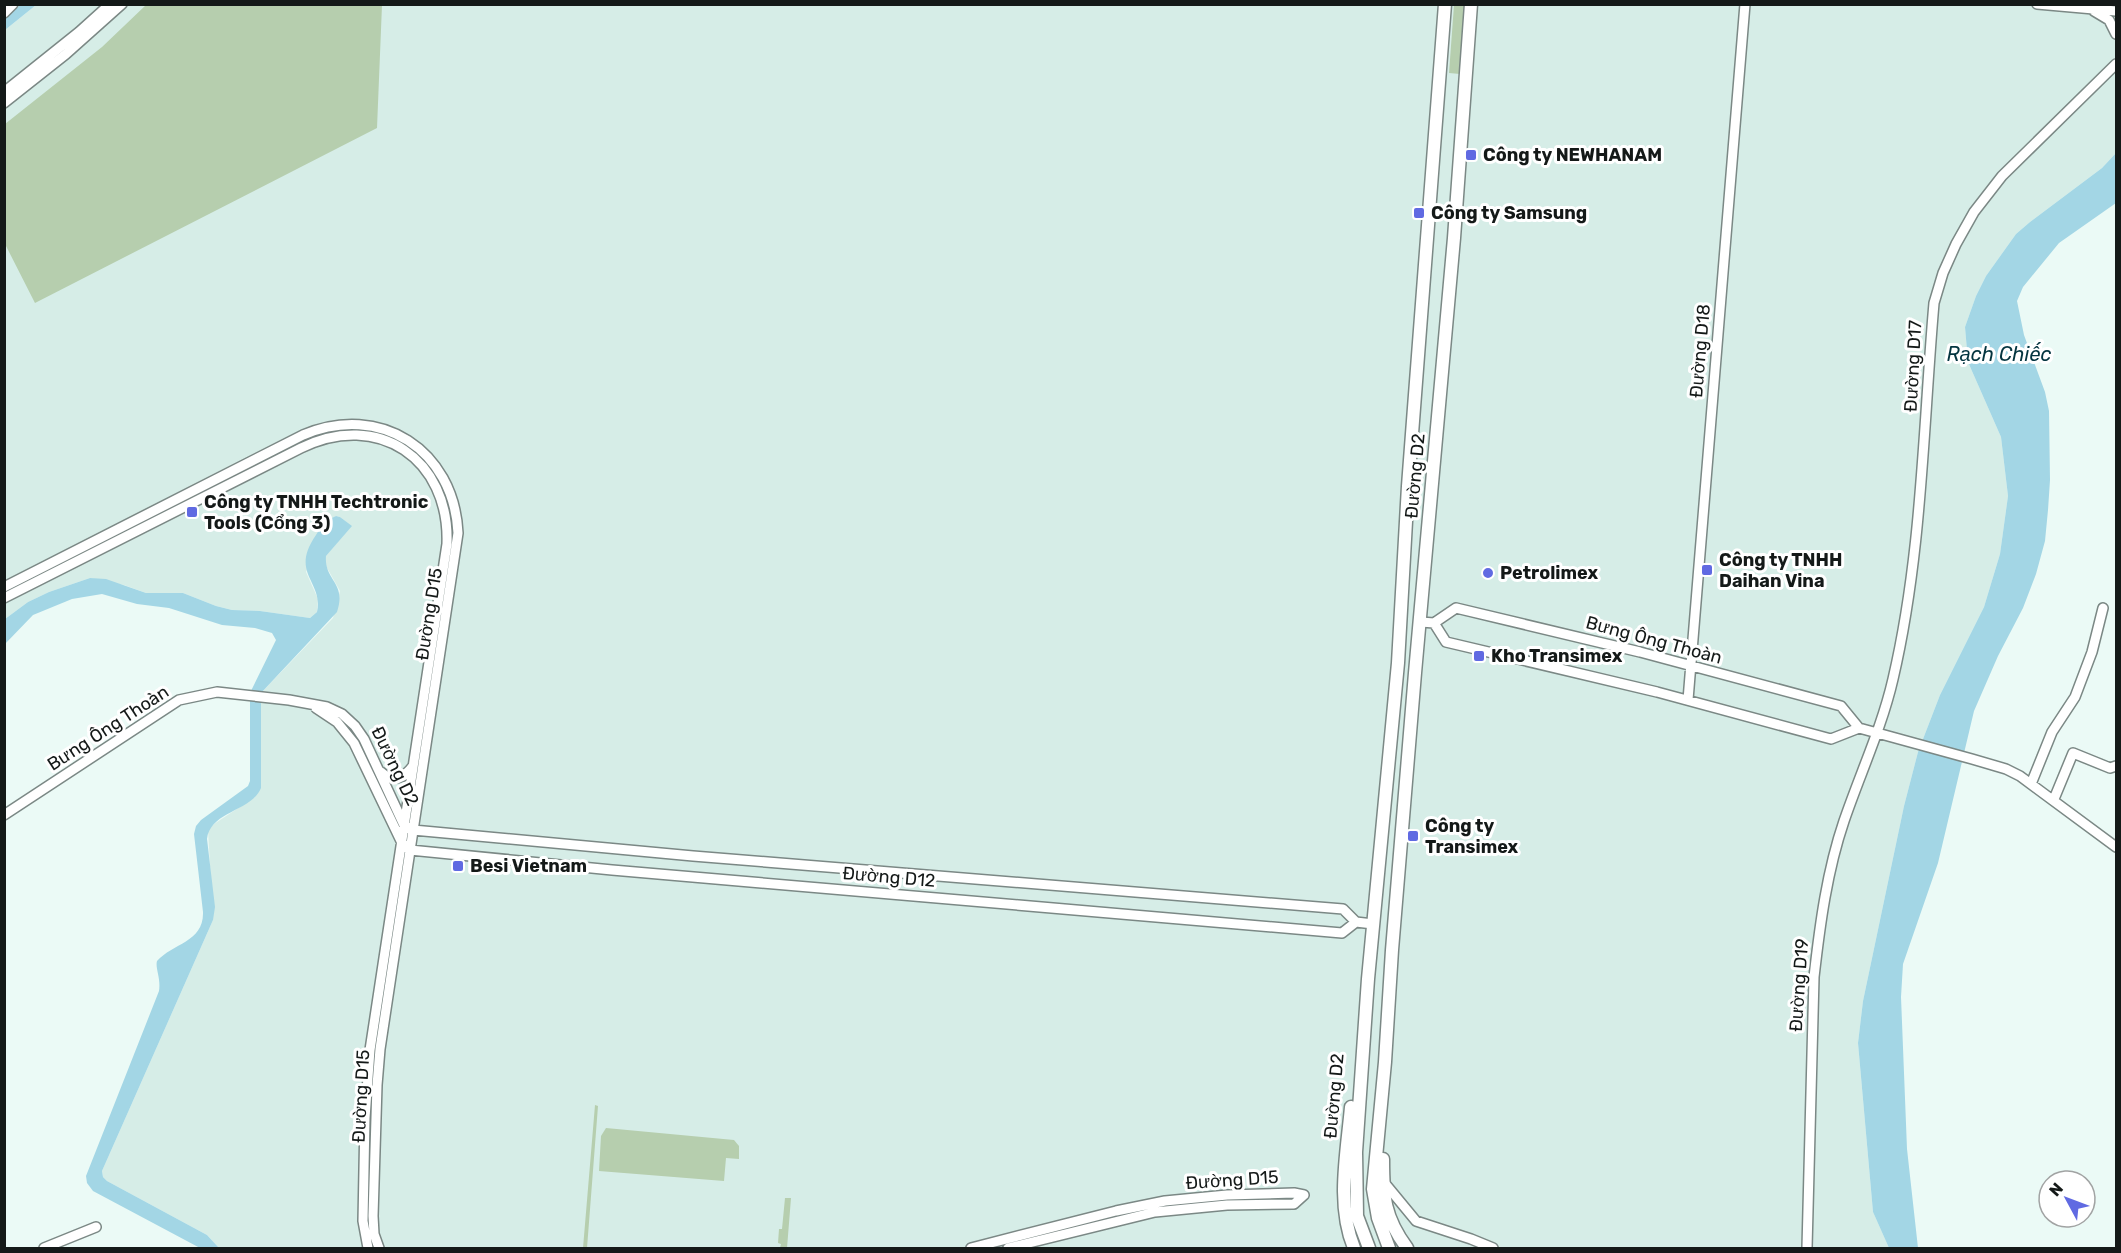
<svg xmlns="http://www.w3.org/2000/svg" width="2121" height="1253" font-family="Rubik,sans-serif">
	<style>
		.built { fill: #d6ede7 }
		.green { fill: #b6ceae }
		.water { fill: #a3d6e5 }
		.lines { fill: none; stroke-linecap: round; stroke-linejoin: round }
		.minor-casing { stroke: #7b8885; stroke-width: 12 }
		.major-casing { stroke: #7b8885; stroke-width: 15 }
		.minor { stroke: #fff; stroke-width: 9 }
		.major { stroke: #fff; stroke-width: 12 }
		.poi-dot { fill: #606ae2; stroke: #fff; stroke-width: 2 }
		.labels { text-anchor: middle; stroke-width: 6; stroke-linejoin: round; paint-order: stroke }
		.poi-label { font-size: 18px; font-weight: bold; fill: #141918; stroke: #fff; text-anchor: start }
		.street-label { font-size: 18px; fill: #141918; stroke: #fff }
		.water-label { font-size: 20px; font-style: italic; fill: #043540; stroke: #fff }
	</style>
	<rect width="100%" height="100%" fill="#ebfaf6"/>
	<path class="built" d="M36,5H2116V153L2102,168L2030,222L2016,234L1986,276L1976,296L1965,327L1968,362L2001,437L2008,496L2000,554L1984,607L1940,695L1918,752L1904,806L1863,1001L1858,1043L1873,1212L1889,1248H219L207,1235L107,1181L103,1177L102,1171L213,920L208,830L214,824L255,797L261,693L333,618L340,591L326,566L325,557L351,526L340,517L336,516L323,525L306,572L318,599L317,612L310,618L260,611L232,610L216,606L183,593H146L124,585L90,578L49,592L28,602L5,619V30Z"/>
	<path class="green" d="M146,5H382L377,128L35,303L5,244V124L102,47Z
		M1454,5H1465L1460,74L1449,73Z
		M595,1105L598,1106L587,1248H583Z
		M606,1128L734,1140L739,1146V1159L726,1158L724,1181L599,1171L601,1136Z
		M785,1198H791L787,1248H780L781,1244L778,1243L779,1229H782Z"/>
	<path class="water" d="M20,5H36L5,30V19Z
		M2116,153V203L2059,243L2023,287L2017,301L2024,335L2045,392L2049,411L2050,480L2048,510L2045,541L2036,574L2023,608L1998,656L1974,711L1938,863L1903,964L1901,997L1907,1149L1918,1248H1889L1873,1212L1858,1043L1863,1001L1904,806L1918,752L1940,695L1984,607L2000,554L2008,496L2001,437L1968,362L1965,327L1976,296L1986,276L2016,234L2030,222L2102,168Z
		M336,516L340,517L352,526L326,556C324,581 347,582 337,612L261,693V788C252,811 210,811 207,839L215,907L213,920L102,1171L103,1177L107,1181L207,1235L219,1248H200L93,1191L87,1183L86,1176L159,991C161,978 155,968 157,961C173,943 204,942 203,912L194,834L196,826L201,820L248,786L250,781V693L276,640L272,633L255,628L222,625L169,608L137,604L102,594L72,599L33,615L5,644V619L28,602L49,592L90,578L106,579L146,593H183L216,606L232,610L260,611L310,618L317,612C324,581 289,574 316,535C321,527 326,520 336,516Z"/>
	<g class="lines">
		<defs>
			<path id="minor" d="M2037,4L2116,11
				M2094,11L2109,20L2116,34
				M4,13L13,4
				M4,92L79,32L110,4
				M4,103L66,54L122,4
				M4,587L303,435C380,402 454,450 458,533L380,1049L377,1085L373,1216L374,1234L379,1248
				M4,598L301,448C378,410 450,459 447,544L370,1050L365,1118L363,1221L368,1248
				M1421,622L1434,623L1456,608L1640,652L1841,706L1859,728
				M1434,623L1446,642L1657,692L1831,739L1859,728L1972,759L2006,769L2020,776L2116,847
				M1688,700L1745,4
				M316,708L337,722L354,743L402,843L410,850L612,870L1342,933L1356,922L1373,924
				M381,772C393,783 404,778 413,766
				M2031,784L2052,732L2075,697L2092,652L2103,608
				M2054,799L2073,753L2110,768L2116,766
				M4,815L179,700L217,692L289,700L327,707L342,714L355,726L364,739L404,825L413,830L693,856L1343,909L1356,922
				M1383,1181L1416,1221L1471,1239L1493,1248
				M44,1248L96,1227
				M971,1248L1116,1211L1165,1201L1227,1195L1294,1193L1304,1195
				M1008,1248L1155,1212L1227,1205L1294,1204L1304,1195
				M1807,1248L1814,977C1820,924 1827,871 1844,821C1860,774 1882,727 1893,679C1922,555 1923,429 1934,303L1943,273L1956,244L1974,212L2002,176L2116,64"/>
			<path id="major" d="M1351,1107C1347,1153 1336,1204 1354,1248
				M1383,1159C1383,1197 1384,1217 1407,1248
				M1369,1248L1357,1216L1356,1152L1368,979L1398,663L1408,486L1445,4
				M1389,1248L1378,1218L1373,1189L1385,1062L1392,950L1415,673L1454,238L1471,4"/>
		</defs>
		<use href="#minor" class="minor-casing"/>
		<use href="#major" class="major-casing"/>
		<use href="#minor" class="minor"/>
		<use href="#major" class="major"/>
	</g>
	<g class="poi-dot">
		<rect x="1465" y="149" width="12" height="12" rx="3"/>
		<rect x="1413" y="207" width="12" height="12" rx="3"/>
		<rect x="186" y="506" width="12" height="12" rx="3"/>
		<rect x="1701" y="564" width="12" height="12" rx="3"/>
		<circle cx="1488" cy="573" r="6"/>
		<rect x="1473" y="650" width="12" height="12" rx="3"/>
		<rect x="1407" y="830" width="12" height="12" rx="3"/>
		<rect x="452" y="860" width="12" height="12" rx="3"/>
	</g>
	<g class="labels">
		<g class="poi-label">
			<text x="1483" y="161">Công ty NEWHANAM</text>
			<text x="1431" y="219">Công ty Samsung</text>
			<text x="204" y="508">Công ty TNHH Techtronic<tspan x="204" dy="21">Tools (Cổng 3)</tspan></text>
			<text x="1719" y="566">Công ty TNHH<tspan x="1719" dy="21">Daihan Vina</tspan></text>
			<text x="1500" y="579">Petrolimex</text>
			<text x="1491" y="662">Kho Transimex</text>
			<text x="1425" y="832">Công ty<tspan x="1425" dy="21">Transimex</tspan></text>
			<text x="470" y="872">Besi Vietnam</text>
		</g>
		<g class="street-label">
			<text transform="translate(1700 351) rotate(-85)" y="6">Đường D18</text>
			<text transform="translate(1913 366) rotate(-87)" y="6">Đường D17</text>
			<text transform="translate(1415 476) rotate(-85)" y="6">Đường D2</text>
			<text transform="translate(429 614) rotate(-81)" y="6">Đường D15</text>
			<text transform="translate(1654 640) rotate(15)" y="6">Bưng Ông Thoàn</text>
			<text transform="translate(108 728) rotate(-33)" y="6">Bưng Ông Thoàn</text>
			<text transform="translate(395 766) rotate(64)" y="6">Đường D2</text>
			<text transform="translate(889 877) rotate(5)" y="6">Đường D12</text>
			<text transform="translate(1799 985) rotate(-86)" y="6">Đường D19</text>
			<text transform="translate(361 1096) rotate(-87)" y="6">Đường D15</text>
			<text transform="translate(1334 1096) rotate(-85)" y="6">Đường D2</text>
			<text transform="translate(1232 1180) rotate(-4)" y="6">Đường D15</text>
		</g>
		<g class="water-label">
			<text x="1999" y="361">Rạch Chiếc</text>
		</g>
	</g>
	<rect width="2121" height="1253" fill="none" stroke="#141918" stroke-width="12"/>
	<g transform="translate(2067 1199) rotate(311)"><circle r="28" fill="#ffffff" stroke="#a1a3a3" stroke-width="1.5"/>
	<path d="M0-4.5L10 22L0 15L-10 22Z" fill="#606ae2"/>
	<text y="-9" font-size="16" font-weight="bold" text-anchor="middle" fill="#141918">N</text>
	</g>
</svg>
